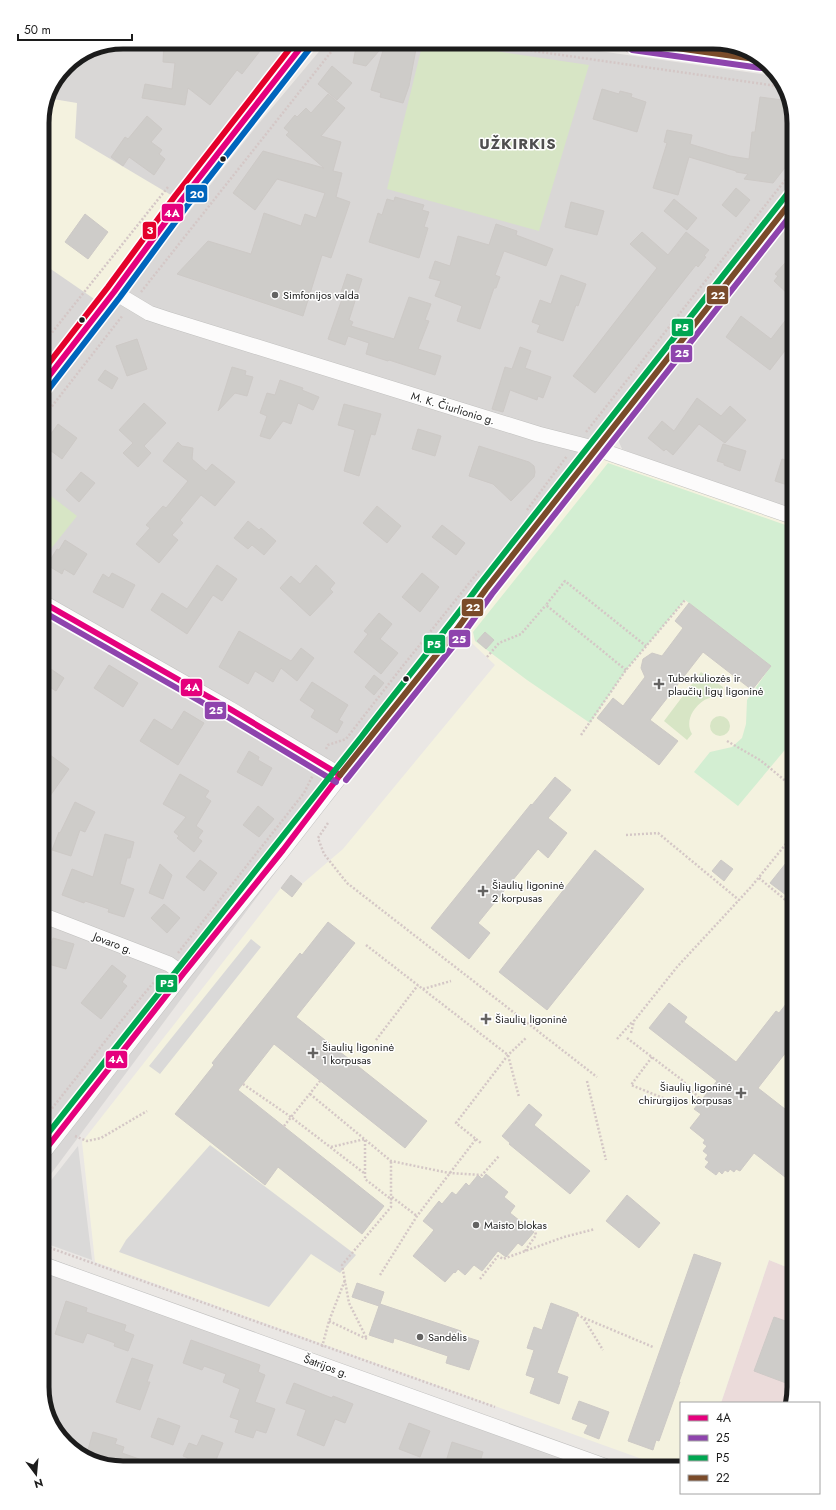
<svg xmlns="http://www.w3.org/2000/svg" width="836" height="1510" font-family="Jost,sans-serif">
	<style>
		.residential { fill: #d9d7d6 }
		.commercial { fill: #ebdbda }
		.education { fill: #f4f2df }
		.grass { fill: #d7e5c5 }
		.park { fill: #d3eed2 }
		.parking { fill: #dad9d8 }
		.building { fill: #ceccc9; stroke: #cdc9c6 }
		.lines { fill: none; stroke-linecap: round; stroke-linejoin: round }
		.minor-casing { stroke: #c1c0bf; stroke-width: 16 }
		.major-casing { stroke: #9e9383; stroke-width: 20 }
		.highway-casing { stroke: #bc9ea8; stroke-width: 23 }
		.path { stroke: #d4c7c6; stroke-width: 2.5; stroke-dasharray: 2 2; stroke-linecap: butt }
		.minor { stroke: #fcfbfb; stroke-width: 15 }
		.major { stroke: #eeeae4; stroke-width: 19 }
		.highway { stroke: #e8dee0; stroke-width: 22 }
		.bus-1-casing { stroke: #fff; stroke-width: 9 }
		.bus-2-casing { stroke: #fff; stroke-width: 9 }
		.bus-3-casing { stroke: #fff; stroke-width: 9 }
		.bus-4-casing { stroke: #fff; stroke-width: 9 }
		.bus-5-casing { stroke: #fff; stroke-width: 9 }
		.bus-6-casing { stroke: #fff; stroke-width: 9 }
		.bus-1 { stroke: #e5007d; stroke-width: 6 }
		.bus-2 { stroke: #8e44ad; stroke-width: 6 }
		.bus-3 { stroke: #00a651; stroke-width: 6 }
		.bus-4 { stroke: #7a4b2a; stroke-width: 6 }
		.bus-5 { stroke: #0065bd; stroke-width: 6 }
		.bus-6 { stroke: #e4002b; stroke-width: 6 }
		.bus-dot { fill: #1c1c1c; stroke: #fff; stroke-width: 1.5 }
		.poi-dot { fill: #646362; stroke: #fff; stroke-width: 1.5 }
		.labels { text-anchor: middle; stroke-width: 3; stroke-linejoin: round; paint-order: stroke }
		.poi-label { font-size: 11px; fill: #1c1c1c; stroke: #fff; text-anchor: start }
		.street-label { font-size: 11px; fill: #1c1c1c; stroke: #fff }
		.district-label { font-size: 15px; font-weight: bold; letter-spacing: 1px; fill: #4f4f4f; stroke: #fff }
		.rim { fill: none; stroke: #1c1c1c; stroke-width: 5 }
		.line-badge { stroke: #fff; stroke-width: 1.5 }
		.badge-label { font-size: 11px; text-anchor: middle; font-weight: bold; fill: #fff }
	</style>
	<rect width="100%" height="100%" fill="#eae7e4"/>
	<path class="residential" d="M123,42H294L42,385V118L48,92L66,66L92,48Z
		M327,42H536L775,76L788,92L794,123V198L486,589L42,1186V399L255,128Z
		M794,214V514L622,449L619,442L620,434Z
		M42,1255L403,1393L610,1468H118L78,1454L48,1418L42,1387Z"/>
	<path class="commercial" d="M769,1260L794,1270V1387L789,1403H721Z"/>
	<path class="education" d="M47,98L77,103L75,138L181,201L103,305L42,263V118Z
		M597,449L794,517V1270L769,1260L721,1403H681V1468H667L95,1262L82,1142L281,888L292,896L302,884L343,849L495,665L457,629Z"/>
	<path class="grass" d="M423,42H434L589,65L539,231L387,189Z
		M42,489L77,516L42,560Z
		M701,672L723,687L721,696C716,697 708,697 703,701C692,709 685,722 692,734L687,740L664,721Z
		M710 726a10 10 0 1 1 20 0a10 10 0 1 1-20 0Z"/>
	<path class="park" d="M608,463L794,528V739L738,806L694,772L710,752L732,747L742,738L746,724L747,700L771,666L685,600L626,670L590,723L527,680L475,641L473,632Z"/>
	<path class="parking" d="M251,939L261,947L160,1074L149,1066Z
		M210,1145L356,1255L340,1273L311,1254L269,1307L119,1252L126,1240Z
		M78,1146L92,1260L42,1242V1192Z"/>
	<path class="building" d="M164,42L216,47L217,42H267L242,74L237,70L210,105L188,88L185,105L142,98L145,84L172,89L175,63L163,62Z
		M357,42H386L416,49L409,86L403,103L380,97L381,93L371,90L385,44L366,66L353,63Z
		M332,66L352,83L337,100L318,84Z
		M602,89L619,94L620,91L632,94L631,97L646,102L637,132L593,119Z
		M328,94L345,108L321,136L341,142L333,171L342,173L336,197L350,202L331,258L322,255L303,316L177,274L208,241L251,254L264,213L301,226L305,214L316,218L325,193L277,179L255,210L233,193L263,151L324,168L286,135L289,132L284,128L295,115L297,117L306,108L311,113Z
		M760,97L790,101L794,123V156L773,183L744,179L748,174L736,172V171L689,157L678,195L653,188L667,143L664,142L667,130L692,135L690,144L730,156L749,159L752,132H755Z
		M147,116L162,129L151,142L162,150L159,154L165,159L154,175L129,157L123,166L111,157L125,137L128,139Z
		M736,188L750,200L736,217L722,205Z
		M395,197L424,205L422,210L429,212L424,227L428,228L419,258L369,242L378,213L382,215L387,199L394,201Z
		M674,199L697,218L687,230L664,211Z
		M571,202L604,211L597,235L565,227Z
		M85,214L108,232L88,259L65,242Z
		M496,224L517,231L516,235L553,249L546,266L504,251L495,275L500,277L496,288H494L480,329L457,321L462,306L435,296L441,281L429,278L435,261L450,266L458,236L489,245Z
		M642,232L668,255L686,232L709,250L704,256L706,257L698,267L696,265L692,270L595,393L573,376L657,268L630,244Z
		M794,253V287L788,294L774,281L778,276L775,274Z
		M347,274L362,279L349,320L353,322L351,326L394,339L409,297L431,304L425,320L429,321L418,349L441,356L435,375L389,360L388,361L366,354L369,343L348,336L345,345L328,339L342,299L339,298Z
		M561,275L586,284L578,306L576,305L563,341L537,332L540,325L532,322L540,300L551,304Z
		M741,316L771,339L785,321L794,328V339L770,370L726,337Z
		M137,339L147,369L127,376L116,346Z
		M520,347L531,351L525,368L551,377L543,398L538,396L537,400L510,390L503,412L492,409L505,367L512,369Z
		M232,367L246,371L245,375L253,377L247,396L235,393L218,411Z
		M105,370L118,378L112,389L98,380Z
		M280,380L303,388L302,390L319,397L313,410L298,403L291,424L283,421L270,439L260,436L267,416L260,413L267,393L275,395Z
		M697,398L721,416L730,406L746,420L725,443L699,424L673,455L666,449L664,451L648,438L662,421L674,431Z
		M144,403L166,423L144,446L151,453L138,467L123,453L133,443L119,430Z
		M344,404L381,414L375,435L371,434L359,476L344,471L355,430L338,425Z
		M58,424L77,438L62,459L43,445Z
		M418,429L441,436L435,456L412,449Z
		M178,442L182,446L193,448L192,459L206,471L212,464L235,482L215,506L201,495L180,520L183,523L172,535L178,540L159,563L136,544L150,528L146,525L163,506L166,508L188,481L163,461Z
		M723,444L746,451L740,471L724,465V463L717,461Z
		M479,446L529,462L534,466L535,472L534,477L511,501L493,484L469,476Z
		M782,459L794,462V487L775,481Z
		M81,472L95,483L79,502L66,490Z
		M377,506L401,526L387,543L363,523Z
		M248,521L259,530L261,528L276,541L264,555L252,545L248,549L234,538Z
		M442,525L465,543L456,555L432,537Z
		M65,540L87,554L74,575L64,569L62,574L47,565L57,549L59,550Z
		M217,565L237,579L222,601L213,595L187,634L151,610L162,593L187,609Z
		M316,565L335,583L330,589L333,592L310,616L280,588L291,576L300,584Z
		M112,573L135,585L123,608L93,592L103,574L109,578Z
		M422,573L439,587L420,612L402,597Z
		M689,603L771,666L752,690L703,652L650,720L678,741L659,765L597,718L613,698L623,706L645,677L641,668L643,659L652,653L662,656L683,628L675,621Z
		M379,613L392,624L380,639L398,653L381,674L354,652L368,634L364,631Z
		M239,631L291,661L301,648L314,658L297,681L281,668L273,682L255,671L248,684L219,667Z
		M485,632L494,640L486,649L477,641Z
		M42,663L64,678L56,691L42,682Z
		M109,665L138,683L123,707L94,688Z
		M374,675L384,683L374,695L365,687Z
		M312,682L348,705L339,720L343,722L337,733L311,717L315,710L300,700Z
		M184,711L204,723L178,765L140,741L154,719L172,730Z
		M42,749L69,769L50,796L42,790Z
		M249,751L259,757L258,760L272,768L262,786L237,772Z
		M180,774L209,791L205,797L211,801L196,826L203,831L198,838L202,841L194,852L177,838L179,836L174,832L186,817L163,804Z
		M555,777L571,790L548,818L567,833L548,858L538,849L478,923L490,933L469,959L431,928L531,804L532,805Z
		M75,802L95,812L85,832L80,830L71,856L52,850L59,832L60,833Z
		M258,806L274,819L259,837L243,825Z
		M105,834L134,842L130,858H127L120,884L134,889L124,917L108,912L109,909L85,901L84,903L62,895L72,869L93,877Z
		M595,850L644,889L547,1010L499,972Z
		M794,853V901L770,883Z
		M200,860L217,873L204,891L186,877Z
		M721,860L733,869L724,881L712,871Z
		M160,864L172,875L163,899L149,893Z
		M291,875L302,884L292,897L281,888Z
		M164,904L180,918L167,933L151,918Z
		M328,922L355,943L296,1017L427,1121L405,1148L274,1044L238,1090L384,1206L362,1234L278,1167L265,1185L175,1114L214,1065L212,1063L300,953L302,955Z
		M53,938L74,944L66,969L45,963Z
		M112,965L126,976L122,982L127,986L101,1019L81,1003Z
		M794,994V1042L758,1088L794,1116V1184L754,1153L740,1171L736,1169L734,1172L730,1169L728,1172L725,1170L722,1174L719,1171L716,1175L705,1167L709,1162L705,1159L708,1155L703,1151L707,1146L703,1143L705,1140L690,1128L701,1114L694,1109L717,1081L649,1028L669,1003L687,1017L684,1022L736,1062L776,1011L779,1013Z
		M529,1104L542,1115L534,1125L590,1171L570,1194L509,1144L510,1143L502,1136Z
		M486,1174L508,1192L504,1197L515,1206L510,1213L534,1232L522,1246L518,1243L506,1257L498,1251L482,1271L474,1265L465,1275L458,1269L455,1273L454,1272L445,1282L413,1256L434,1230L423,1221L439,1201L442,1204L452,1192L456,1195L466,1183L469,1186L478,1175L482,1179Z
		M627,1195L660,1223L639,1248L606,1221Z
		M694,1254L721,1263L679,1382H680L659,1441L656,1440L653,1450L628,1441Z
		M357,1283L384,1292L380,1304L461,1331L460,1335L479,1341L469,1370L446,1363L448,1356L394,1338L393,1343L369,1335L379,1306L352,1297Z
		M66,1301L87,1308L86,1312L126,1325L124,1331L134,1335L128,1351L114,1346L115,1343L87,1333L83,1343L55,1334Z
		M551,1303L578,1313L557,1373L568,1377L559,1404L530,1393L535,1378L526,1375L534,1350L527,1348L534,1327L542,1330Z
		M774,1317L794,1324V1386L754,1371Z
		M191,1340L260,1365L258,1372L265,1375L255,1402L275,1409L266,1433L256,1430L253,1438L235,1432L239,1420L230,1417L240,1389L223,1382L226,1374L204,1366L202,1370L183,1363Z
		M132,1358L153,1365L147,1382H150L140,1410L116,1402Z
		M294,1383L332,1398L333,1396L353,1404L345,1423L335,1419L324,1446L297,1435L306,1410L286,1403Z
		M579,1401L609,1412L599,1439L584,1433L588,1425L572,1419Z
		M158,1418L180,1426L173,1445L151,1437Z
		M409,1423L430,1431L420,1457L399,1449Z
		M93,1432L117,1439L115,1444L124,1447L122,1453L159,1466V1468H118L86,1457Z
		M202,1435L223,1443L214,1465L204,1461L203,1464L199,1462L197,1468L186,1463L188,1458L183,1456L189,1443L197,1446Z
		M452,1442L483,1452L478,1468H444Z"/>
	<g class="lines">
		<defs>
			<path id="minor" d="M114,292L149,313L167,319L538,434L597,449L794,517
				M42,602L230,709L340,775
				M42,915L169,964L183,974
				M42,1154L183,974L283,850L431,660L457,629L486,589L794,198
				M42,1264L610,1468"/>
			<path id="major" d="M42,385L114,292L181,201L305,42"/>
			<path id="highway" d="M633,42L762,60"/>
		</defs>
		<use href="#minor" class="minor-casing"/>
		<use href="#major" class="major-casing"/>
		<use href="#highway" class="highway-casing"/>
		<path class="path" d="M471,42L784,87
			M322,43L334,48
			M141,292L339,42
			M42,345L168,187
			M42,419L123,315
			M586,432L794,169
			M527,510L567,456
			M487,657L499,643L521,634L546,605
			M626,670L546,605L565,581L646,646
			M581,735L626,670L685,600
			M727,741L760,760L793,787
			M326,749L328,745L346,739L402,667L479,571
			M794,802L785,796L794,786
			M328,823L318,838L324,854L347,883L597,1077
			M626,835L658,833L739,900
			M759,878L794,907
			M366,945L508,1055L519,1097
			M178,953L304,793L313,775
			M423,989L451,981
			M631,1033L634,1021L677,967L751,887L794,834
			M627,1038L682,1080L701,1100
			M617,1039L633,1021
			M376,1040L418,985
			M652,1057L631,1085L673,1102
			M587,1081L606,1160
			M243,1084L291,1117L364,1173
			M680,1092L687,1085
			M310,1094L391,1161L449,1173L482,1175L499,1156
			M42,1121L122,1020L160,975
			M284,1126L320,1081
			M75,1136L87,1141L101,1138L147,1111
			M476,1139L481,1143
			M331,1147L365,1139V1179L392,1200
			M392,1197L417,1216
			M42,1245L495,1407
			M525,1251L536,1235L533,1223
			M380,1275L417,1216L476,1139L456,1123L508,1055L526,1038
			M480,1279L498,1256L503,1259L564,1237L595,1229
			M577,1315L653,1347
			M584,1319L603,1350
			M329,1321L367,1339L349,1303L342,1265L391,1207V1161
			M322,1347L329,1321L345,1280"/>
		<use href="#minor" class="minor"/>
		<use href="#major" class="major"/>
		<use href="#highway" class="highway"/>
		<defs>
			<path id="bus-1" d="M42,385L114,292L181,201L305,42
				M42,602L230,709L340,775
				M42,1154L183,974L283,850L340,775"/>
			<path id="bus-2" d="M632,50L761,68
				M42,611L226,716L336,782
				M346,780L463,634L492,594L794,211"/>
			<path id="bus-3" d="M42,1141C148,1006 256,872 362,736C401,685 442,636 480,584L788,193"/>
			<path id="bus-4" d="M634,42L762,60
				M340,775L457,629L486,589L794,198"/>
			<path id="bus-5" d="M48,390L120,297L187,206L311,47"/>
			<path id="bus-6" d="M42,372L108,287L175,196L295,42"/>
		</defs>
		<use href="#bus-1" class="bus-1-casing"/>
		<use href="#bus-2" class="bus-2-casing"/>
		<use href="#bus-3" class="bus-3-casing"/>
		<use href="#bus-4" class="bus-4-casing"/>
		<use href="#bus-5" class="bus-5-casing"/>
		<use href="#bus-6" class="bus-6-casing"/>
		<use href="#bus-1" class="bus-1"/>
		<use href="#bus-2" class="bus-2"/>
		<use href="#bus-3" class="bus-3"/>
		<use href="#bus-4" class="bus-4"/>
		<use href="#bus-5" class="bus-5"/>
		<use href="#bus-6" class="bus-6"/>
	</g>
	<g class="bus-dot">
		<circle cx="223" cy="159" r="3.5"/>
		<circle cx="82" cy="320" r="3.5"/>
		<circle cx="406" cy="679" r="3.5"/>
	</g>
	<g class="poi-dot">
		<circle cx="275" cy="295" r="4"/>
		<path d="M657 678h4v4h4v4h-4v4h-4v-4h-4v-4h4z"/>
		<path d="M481 885h4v4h4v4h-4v4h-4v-4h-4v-4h4z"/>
		<path d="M484 1013h4v4h4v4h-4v4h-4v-4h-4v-4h4z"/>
		<path d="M311 1047h4v4h4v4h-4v4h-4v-4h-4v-4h4z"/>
		<path d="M739 1087h4v4h4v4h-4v4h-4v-4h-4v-4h4z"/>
		<circle cx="476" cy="1225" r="4"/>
		<circle cx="420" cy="1337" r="4"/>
	</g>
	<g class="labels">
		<g class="poi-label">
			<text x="283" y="299">Simfonijos valda</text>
			<text x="668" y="682">Tuberkuliozės ir<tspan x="668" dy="13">plaučių ligų ligoninė</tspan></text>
			<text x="492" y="889">Šiaulių ligoninė<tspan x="492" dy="13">2 korpusas</tspan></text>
			<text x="495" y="1023">Šiaulių ligoninė</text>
			<text x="322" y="1051">Šiaulių ligoninė<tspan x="322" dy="13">1 korpusas</tspan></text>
			<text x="732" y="1091" text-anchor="end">Šiaulių ligoninė<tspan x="732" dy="13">chirurgijos korpusas</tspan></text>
			<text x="484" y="1229">Maisto blokas</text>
			<text x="428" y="1341">Sandėlis</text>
		</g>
		<g class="street-label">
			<text transform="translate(453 408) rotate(17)" y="4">M. K. Čiurlionio g.</text>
			<text transform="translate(113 943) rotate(21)" y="4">Jovaro g.</text>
			<text transform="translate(326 1366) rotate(20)" y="4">Šatrijos g.</text>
		</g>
		<g class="district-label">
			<text x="518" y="149">UŽKIRKIS</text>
		</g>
	</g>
	<path d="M0 0H836V1510H0ZM123 49H713A74 74 0 0 1 787 123V1387A74 74 0 0 1 713 1461H123A74 74 0 0 1 49 1387V123A74 74 0 0 1 123 49Z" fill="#fff" fill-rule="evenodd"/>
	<path class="rim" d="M123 49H713A74 74 0 0 1 787 123V1387A74 74 0 0 1 713 1461H123A74 74 0 0 1 49 1387V123A74 74 0 0 1 123 49Z"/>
	<g class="line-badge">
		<rect x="185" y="184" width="23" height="19" rx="4" fill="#0065bd"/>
		<rect x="161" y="203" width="23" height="19" rx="4" fill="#e5007d"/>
		<rect x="142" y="221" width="15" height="19" rx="4" fill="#e4002b"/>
		<rect x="706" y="285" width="23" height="20" rx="4" fill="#7a4b2a"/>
		<rect x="671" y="318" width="23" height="19" rx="4" fill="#00a651"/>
		<rect x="670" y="344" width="23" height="19" rx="4" fill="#8e44ad"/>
		<rect x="461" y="598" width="23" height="19" rx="4" fill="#7a4b2a"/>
		<rect x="448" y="629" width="23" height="19" rx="4" fill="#8e44ad"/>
		<rect x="423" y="634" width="23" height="20" rx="4" fill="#00a651"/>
		<rect x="180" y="678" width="23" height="19" rx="4" fill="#e5007d"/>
		<rect x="204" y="701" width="23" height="19" rx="4" fill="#8e44ad"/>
		<rect x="155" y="974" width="23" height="19" rx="4" fill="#00a651"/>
		<rect x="105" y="1050" width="23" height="19" rx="4" fill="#e5007d"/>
	</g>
	<g class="badge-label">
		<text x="197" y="198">20</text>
		<text x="172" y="217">4A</text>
		<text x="150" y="234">3</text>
		<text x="718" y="299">22</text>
		<text x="682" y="331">P5</text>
		<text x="682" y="357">25</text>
		<text x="473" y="611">22</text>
		<text x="459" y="643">25</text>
		<text x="434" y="648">P5</text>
		<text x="192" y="691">4A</text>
		<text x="216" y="714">25</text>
		<text x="167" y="987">P5</text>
		<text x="116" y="1063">4A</text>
	</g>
	<rect x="680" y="1402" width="140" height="92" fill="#ffffff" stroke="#a4a4a4"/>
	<rect x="688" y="1415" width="20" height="6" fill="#e5007d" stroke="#a4a4a4"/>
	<text x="716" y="1422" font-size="12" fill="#1c1c1c">4A</text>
	<rect x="688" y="1435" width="20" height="6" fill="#8e44ad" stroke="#a4a4a4"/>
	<text x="716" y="1442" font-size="12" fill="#1c1c1c">25</text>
	<rect x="688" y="1455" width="20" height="6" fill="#00a651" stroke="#a4a4a4"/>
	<text x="716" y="1462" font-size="12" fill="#1c1c1c">P5</text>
	<rect x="688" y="1475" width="20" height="6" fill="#7a4b2a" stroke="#a4a4a4"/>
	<text x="716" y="1482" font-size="12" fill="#1c1c1c">22</text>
	<g transform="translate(36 1474) rotate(164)" stroke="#ffffff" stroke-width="3" paint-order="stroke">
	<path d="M0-3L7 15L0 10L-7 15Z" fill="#1c1c1c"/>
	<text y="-6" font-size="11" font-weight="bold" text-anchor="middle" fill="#1c1c1c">N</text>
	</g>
	<path d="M18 34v6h114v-6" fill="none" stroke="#1c1c1c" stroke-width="2"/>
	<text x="24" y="34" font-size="12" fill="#1c1c1c" stroke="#ffffff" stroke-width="3" paint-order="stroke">50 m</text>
</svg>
